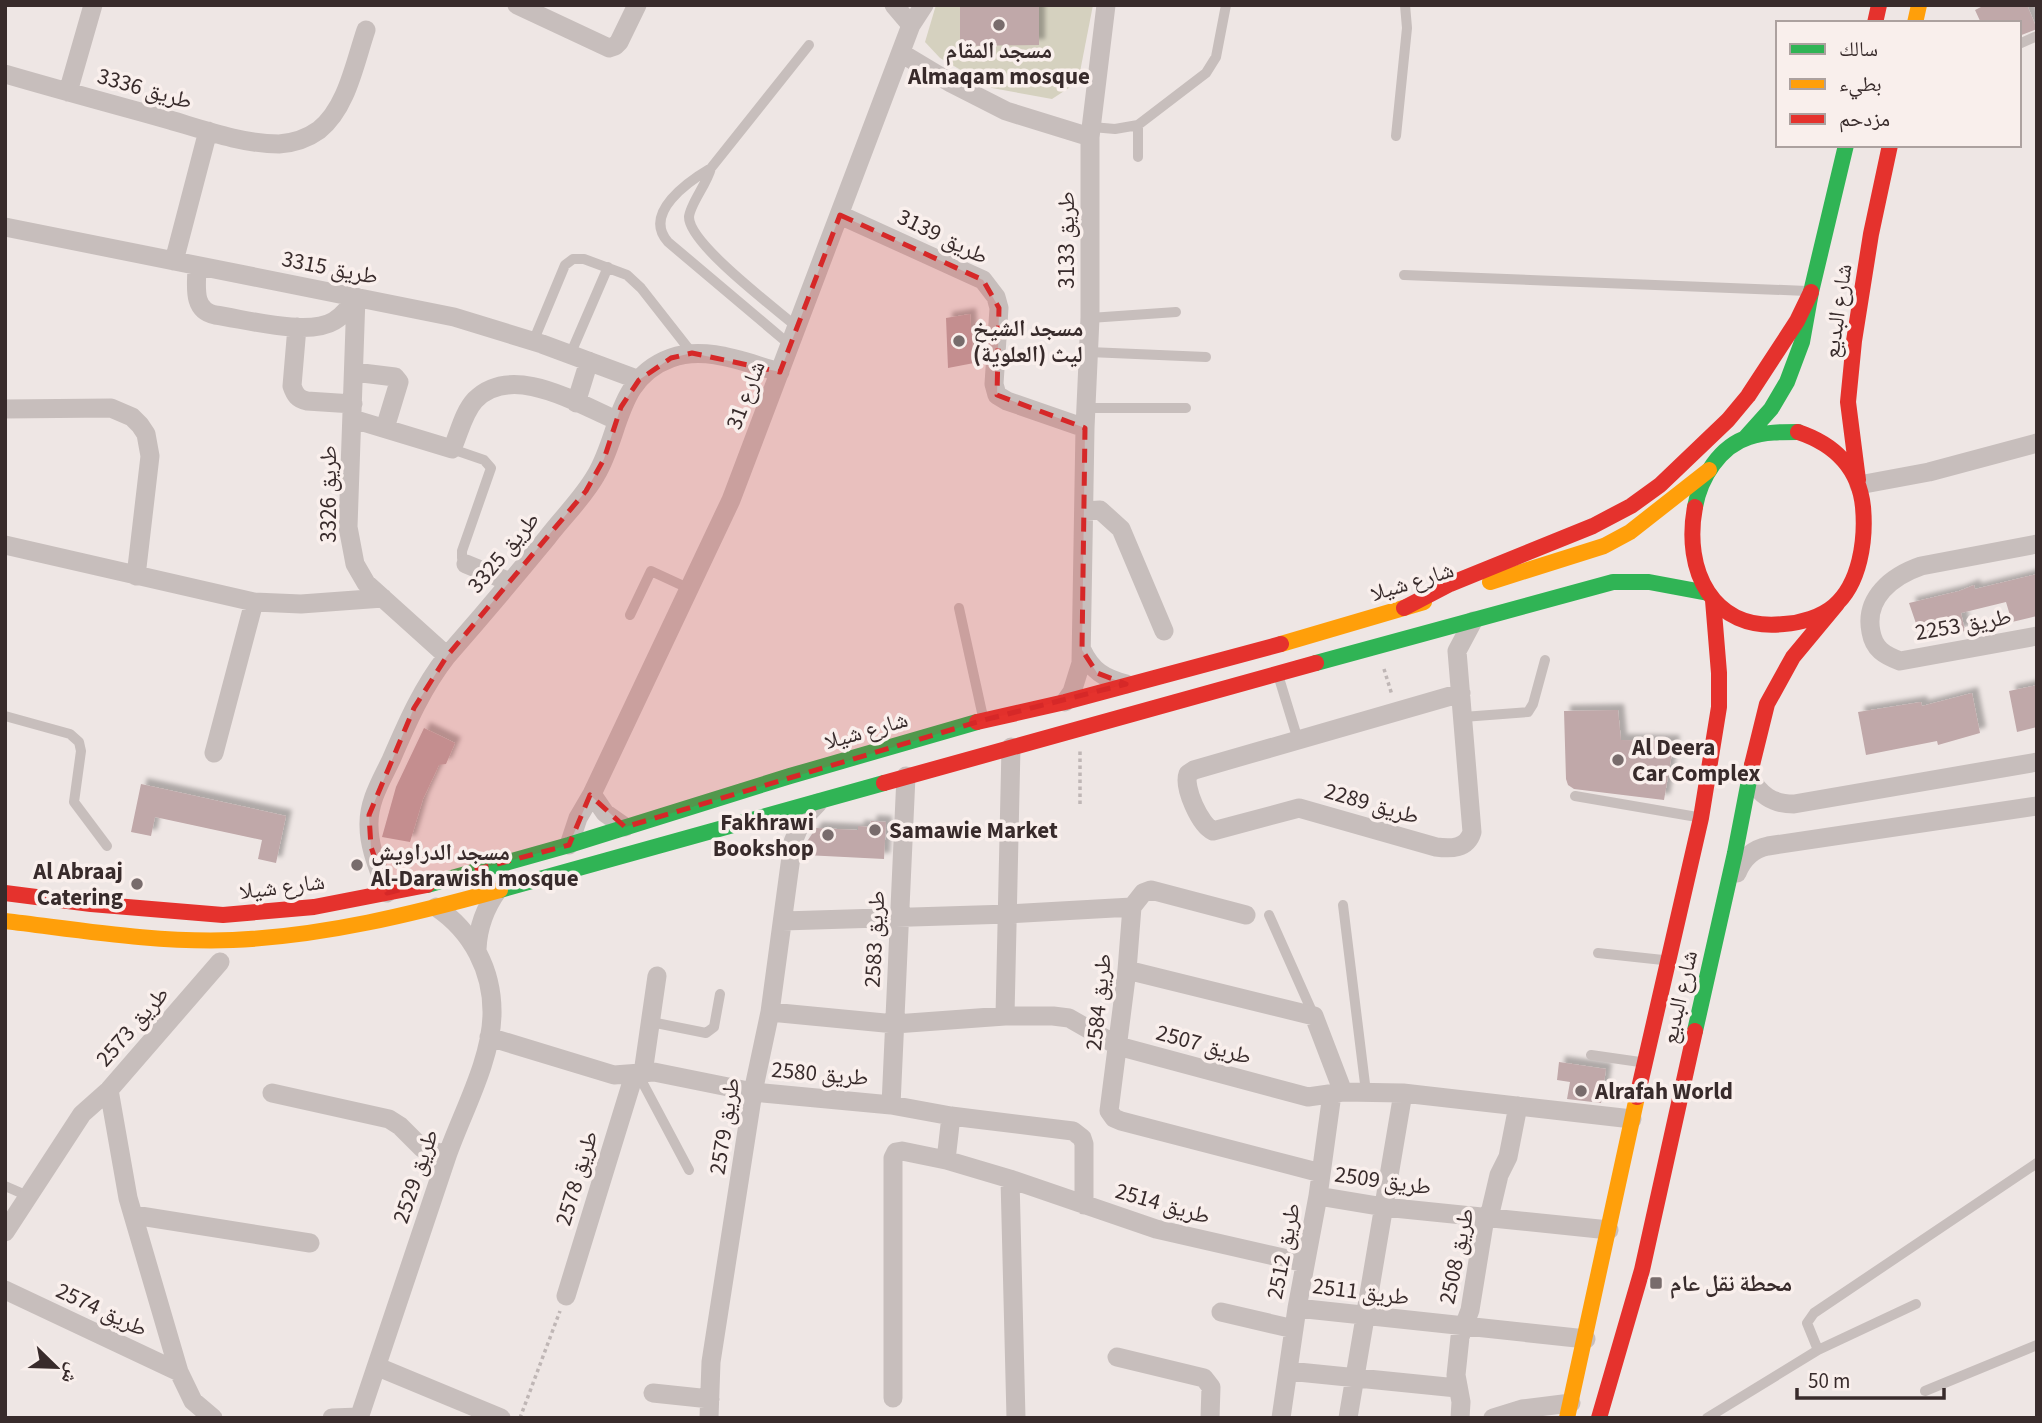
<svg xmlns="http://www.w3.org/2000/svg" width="2042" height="1423" font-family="'Source Sans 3','Noto Naskh Arabic',sans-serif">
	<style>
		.green { fill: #d5d1bf }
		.building { fill: #c0a8a9; filter: url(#shadow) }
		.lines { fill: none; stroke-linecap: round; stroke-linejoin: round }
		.path { stroke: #bfb6b5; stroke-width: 3.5; stroke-dasharray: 3.5 3.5; stroke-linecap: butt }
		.lane { stroke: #c7bebc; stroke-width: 10 }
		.street { stroke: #c7bebc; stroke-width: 19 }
		.fast { stroke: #30b455; stroke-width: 16 }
		.slow { stroke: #ff9f0a; stroke-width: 16 }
		.jam { stroke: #e5322d; stroke-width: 16 }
		.marked { fill: #d62828; fill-opacity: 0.2; stroke: #d62828; stroke-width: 5; stroke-dasharray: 14 9; stroke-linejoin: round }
		.poi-dot { fill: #786c6c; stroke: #f9efec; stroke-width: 2.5 }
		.labels { text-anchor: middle; stroke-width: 7; stroke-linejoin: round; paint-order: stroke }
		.poi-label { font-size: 23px; font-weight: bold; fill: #382b2b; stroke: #f9efec; text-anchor: start }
		.street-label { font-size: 23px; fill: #382b2b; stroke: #f9efec }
	</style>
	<defs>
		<filter id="shadow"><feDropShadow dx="6" dy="-6" stdDeviation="2" flood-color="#0004"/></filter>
	</defs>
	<rect width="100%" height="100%" fill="#eee6e4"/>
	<path class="green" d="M936,5H1093L1078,82L1052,99L992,88L940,58L925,42Z"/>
	<path class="building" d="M960,5H1039V45L960,46Z
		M1985,5H2027L2037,29L2019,36V23H1981L1975,10Z
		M970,314L974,363L948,368L946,318Z
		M2037,574V616L2012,622L2006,602L1961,613L1965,631L1922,641L1909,603L1959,591L1974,585L1975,589Z
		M2037,685V727L2017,732L2009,691Z
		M1972,693L1980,733L1938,745L1937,741L1866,755L1858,712L1921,702L1922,706Z
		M1618,710L1621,740L1674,741L1664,800L1574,789L1568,785L1566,779L1564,711Z
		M424,728L455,743L446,764L439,765L423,799L410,842L382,837L396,787Z
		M141,784L286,816L276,863L258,859L262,840L155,817L151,836L131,832Z
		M871,821L886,822L884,859L805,855L806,843L816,828L858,830V826L870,827Z
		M1559,1062L1606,1069L1601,1103L1567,1099L1570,1082L1557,1080Z"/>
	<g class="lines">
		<path class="path" d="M1384,669L1392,695
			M1080,804V751
			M520,1418L560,1311"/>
		<path class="lane" d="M2019,44L2037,36
			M1138,125V157
			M1092,127L1115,129L1138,125L1206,73L1216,57L1226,5
			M1396,136L1407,28L1405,5
			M711,168C707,184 690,204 689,217C689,244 775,308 797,327
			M1404,275L1807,291
			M1090,318L1176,312
			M533,342L565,265L573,259H584L627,275L641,288L692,353
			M790,345L668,242C642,213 689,181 711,168L809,45
			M1089,352L1206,357
			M570,355L608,267
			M1087,408H1186
			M452,449L484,460L491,468L462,551V558L466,564
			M959,608L983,717
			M630,615L651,571L690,589
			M1279,678L1298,740
			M5,716L70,734L79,742L81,751L74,802L107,846
			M1463,717L1528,712L1533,704L1545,660
			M1575,796L1697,817
			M1343,905L1366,1092
			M1269,915L1314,1016
			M1598,953L1663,960
			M651,1022L706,1033L714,1027L720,994
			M1591,1055L1640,1062
			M638,1074L689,1170
			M5,1186L28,1196
			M1818,1350L1916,1304
			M1925,1391L2037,1345
			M1707,1418L1818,1350L1807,1323L1814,1313L2037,1163"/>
		<path class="street" d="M517,5L609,48L615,46L619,42L637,5
			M894,5L911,25
			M901,53L951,83L1006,111L1090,137
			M5,74C60,90 115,105 170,120C204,130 243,144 279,144C293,143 308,138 319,130C347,108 355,62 366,30
			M68,92L93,5
			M840,215L983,280L996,297L999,308L994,384L997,395L1007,401L1085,428
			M5,227L454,317L542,344L639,380
			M174,261L208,131
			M197,266C197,284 191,310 215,315C245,319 308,337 334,321C344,315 350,306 356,297
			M356,297L348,527L355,564L366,583L447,656
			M297,327L292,386C295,395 298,399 307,401L353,404
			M354,372L395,377L399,382L385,428
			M576,403L589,361
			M5,409L111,408L132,417L140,425L146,434L150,456L136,576
			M353,419L452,449C459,434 463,413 475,400C512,362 578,404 616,420
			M1859,485L1929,472L2037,443
			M1085,511L1100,510L1121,529L1164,631
			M2037,544L1921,566C1892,576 1864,598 1871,632C1874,649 1884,655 1900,661L2037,636
			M5,545L254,602L301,604L383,598
			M466,564L510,582
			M1082,650C1092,671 1104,678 1126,684
			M1461,693L1194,770L1188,774C1183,787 1200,825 1213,831L1299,808L1436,847C1451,849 1467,849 1472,832L1457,651L1473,621
			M1065,702L1072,692L1081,663L1085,428L1090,318V137L1106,5
			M214,753L254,602
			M1749,776C1760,795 1772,804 1794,804L2037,762
			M592,794L605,813L625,827
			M569,845L578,818L592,794L731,500L911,25L924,5
			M1737,873C1743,858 1753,849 1768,846L2037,806
			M387,893C380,872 369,849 369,826C368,802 381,781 391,760C407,723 422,688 447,656C481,617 514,578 547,538C563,517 583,498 596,475C621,433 616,378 671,358C706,345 746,363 780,372
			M1246,915L1151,890L1143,893L1132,907L1127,970L1109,1111L1114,1118L1121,1121L1321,1173
			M783,921L1009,914L1132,907
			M477,949C478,926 485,908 498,890
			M1127,970L1314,1016L1343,1092
			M770,1012L895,1024L1005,1016H1053L1069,1018L1118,1046L1308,1097L1343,1092L1403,1093L1632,1119
			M1005,1016L1011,747
			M489,1037L614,1075L654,1072L753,1092L891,1105L951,1116L1073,1131L1082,1138L1084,1144V1205
			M643,1073L657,976
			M109,1090L128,1198L179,1372L193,1401L213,1418
			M272,1093L389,1119L400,1126L422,1148L447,1155
			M891,1105L906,776
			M946,1160L951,1116
			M1010,1179L1016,1418
			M1318,1196L1384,1207L1609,1230
			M134,1215L310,1243
			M5,1232L82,1114L109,1090L220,962
			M5,1290L179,1372
			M566,1296L634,1075
			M1297,1308L1586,1339
			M1221,1312L1294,1329
			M1117,1357L1204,1378L1211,1387L1210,1418
			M378,1367L501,1418
			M1288,1371L1457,1388
			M653,1393L710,1399
			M893,1398V1158L896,1152L902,1151L946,1160L1010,1179L1156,1229L1305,1263
			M332,1418L359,1417
			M359,1418C389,1331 417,1243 447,1156C462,1113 491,1061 492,1015C493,971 472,931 436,907
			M709,1418L711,1362L753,1092L770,1012L793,842L802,820L818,803
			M1281,1418L1297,1308L1318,1196L1332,1094
			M1348,1418L1403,1093
			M1460,1418L1461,1402L1456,1375L1460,1337L1470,1310L1484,1224L1491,1209L1499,1175L1508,1157L1518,1106
			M1493,1418L1522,1409L1571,1403"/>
		<path class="fast" d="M1745,438L1771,409L1787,382L1802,342L1811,292L1846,145
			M1695,507C1700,478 1720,446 1749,437C1765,432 1782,432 1798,432
			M1316,663L1613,582H1649L1708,593
			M427,885L569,845L790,776L977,722
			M500,890L884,783
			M1695,1031L1735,853L1752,765"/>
		<path class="slow" d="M1915,23L1919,5
			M1490,582L1604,546L1630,532L1709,470
			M1281,644L1424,602
			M5,921C81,930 157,943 233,940C324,936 413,914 500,890
			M1567,1418L1637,1097"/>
		<path class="jam" d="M1875,23L1879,5
			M1858,480L1848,402L1854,341L1871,234L1890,145
			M1695,507C1683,570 1712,632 1784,624C1801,623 1821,617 1834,606C1860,584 1866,540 1863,507C1859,468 1834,444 1798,432
			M1404,608L1450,584L1593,526L1631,506L1660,485L1728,420L1748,396L1797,321L1811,292
			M977,722L1065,702L1281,644
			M1752,765L1767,704L1793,657L1837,604
			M884,783L1316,663
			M5,893L91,904L223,915L314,907L427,885
			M1637,1097L1701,818L1719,707V673L1713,600
			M1599,1418L1642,1270L1695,1031"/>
	</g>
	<path class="marked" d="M840,215L983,280L999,308L997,395L1085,428L1082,650L1097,673L1126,684L984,720L625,827L590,795L569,845L387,893L371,847L369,815L414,708L447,656L586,491L604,459L621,407L639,380L671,358L692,353L780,372Z"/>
	<g class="poi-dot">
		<circle cx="999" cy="25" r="7"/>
		<circle cx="959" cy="341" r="7"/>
		<circle cx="1618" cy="760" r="7"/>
		<circle cx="875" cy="830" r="7"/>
		<circle cx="828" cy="835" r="7"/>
		<circle cx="357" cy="865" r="7"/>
		<circle cx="137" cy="884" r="7"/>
		<circle cx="1581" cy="1091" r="7"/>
		<rect x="1649" y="1276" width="14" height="14" rx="3.5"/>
	</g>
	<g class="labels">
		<g class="poi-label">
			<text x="999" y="58" text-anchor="middle">مسجد المقام<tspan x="999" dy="26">Almaqam mosque</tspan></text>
			<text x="973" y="336">مسجد الشيخ<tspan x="973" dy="26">ليث (العلوية)</tspan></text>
			<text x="1632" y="755">Al Deera<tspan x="1632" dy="26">Car Complex</tspan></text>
			<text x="814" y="830" text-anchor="end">Fakhrawi<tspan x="814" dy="26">Bookshop</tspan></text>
			<text x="889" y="838">Samawie Market</text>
			<text x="371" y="860">مسجد الدراويش<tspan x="371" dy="26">Al-Darawish mosque</tspan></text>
			<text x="123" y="879" text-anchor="end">Al Abraaj<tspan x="123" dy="26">Catering</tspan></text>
			<text x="1595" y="1099">Alrafah World</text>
			<text x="1670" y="1291">محطة نقل عام</text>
		</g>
		<g class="street-label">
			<text transform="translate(145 88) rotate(16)" y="8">طريق 3336</text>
			<text transform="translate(943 236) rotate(26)" y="8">طريق 3139</text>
			<text transform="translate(1066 240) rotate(-90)" y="8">طريق 3133</text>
			<text transform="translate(330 267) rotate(11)" y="8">طريق 3315</text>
			<text transform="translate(1837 311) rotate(-82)" y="8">شارع البديع</text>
			<text transform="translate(745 395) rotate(-69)" y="8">شارع 31</text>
			<text transform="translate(328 494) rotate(-90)" y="8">طريق 3326</text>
			<text transform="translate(503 552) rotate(-50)" y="8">طريق 3325</text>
			<text transform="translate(1412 581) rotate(-17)" y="8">شارع شيلا</text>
			<text transform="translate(1963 624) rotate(-10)" y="8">طريق 2253</text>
			<text transform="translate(866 730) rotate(-16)" y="8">شارع شيلا</text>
			<text transform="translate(1372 803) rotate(16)" y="8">طريق 2289</text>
			<text transform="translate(282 886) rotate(-7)" y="8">شارع شيلا</text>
			<text transform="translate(874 939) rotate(-87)" y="8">طريق 2583</text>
			<text transform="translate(1679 997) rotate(-77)" y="8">شارع البديع</text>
			<text transform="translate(1098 1002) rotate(-84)" y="8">طريق 2584</text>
			<text transform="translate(132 1026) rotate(-49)" y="8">طريق 2573</text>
			<text transform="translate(1204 1044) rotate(15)" y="8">طريق 2507</text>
			<text transform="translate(820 1073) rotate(5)" y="8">طريق 2580</text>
			<text transform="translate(724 1126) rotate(-81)" y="8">طريق 2579</text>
			<text transform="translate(415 1176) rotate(-71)" y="8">طريق 2529</text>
			<text transform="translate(576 1178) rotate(-73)" y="8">طريق 2578</text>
			<text transform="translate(1383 1180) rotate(8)" y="8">طريق 2509</text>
			<text transform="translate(1163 1203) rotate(16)" y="8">طريق 2514</text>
			<text transform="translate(1283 1251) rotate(-79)" y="8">طريق 2512</text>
			<text transform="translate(1456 1256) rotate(-78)" y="8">طريق 2508</text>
			<text transform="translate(1361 1291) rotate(7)" y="8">طريق 2511</text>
			<text transform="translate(102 1309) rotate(25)" y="8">طريق 2574</text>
		</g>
	</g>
	<rect width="2042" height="1423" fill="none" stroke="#382b2b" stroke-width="14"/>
	<rect x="1776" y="21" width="245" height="126" fill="#f9efec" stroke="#aca19f" stroke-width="2"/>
	<rect x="1790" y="44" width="35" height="10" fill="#30b455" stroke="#aca19f" stroke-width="2"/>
	<text x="1839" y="56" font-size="21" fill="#382b2b">سالك</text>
	<rect x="1790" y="79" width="35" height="10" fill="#ff9f0a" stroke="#aca19f" stroke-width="2"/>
	<text x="1839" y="91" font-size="21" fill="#382b2b">بطيء</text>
	<rect x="1790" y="114" width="35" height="10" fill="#e5322d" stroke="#aca19f" stroke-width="2"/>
	<text x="1839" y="126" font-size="21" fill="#382b2b">مزدحم</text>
	<g transform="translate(56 1367) rotate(113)" stroke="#f9efec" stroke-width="5" paint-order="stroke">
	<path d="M0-5L12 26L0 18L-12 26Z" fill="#382b2b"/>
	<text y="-10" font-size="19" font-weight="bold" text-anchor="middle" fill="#382b2b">ش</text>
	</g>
	<path d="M1797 1388v10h147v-10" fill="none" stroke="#382b2b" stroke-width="3.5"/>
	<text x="1808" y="1388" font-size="21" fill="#382b2b" stroke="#f9efec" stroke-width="5" paint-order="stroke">50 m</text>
</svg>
